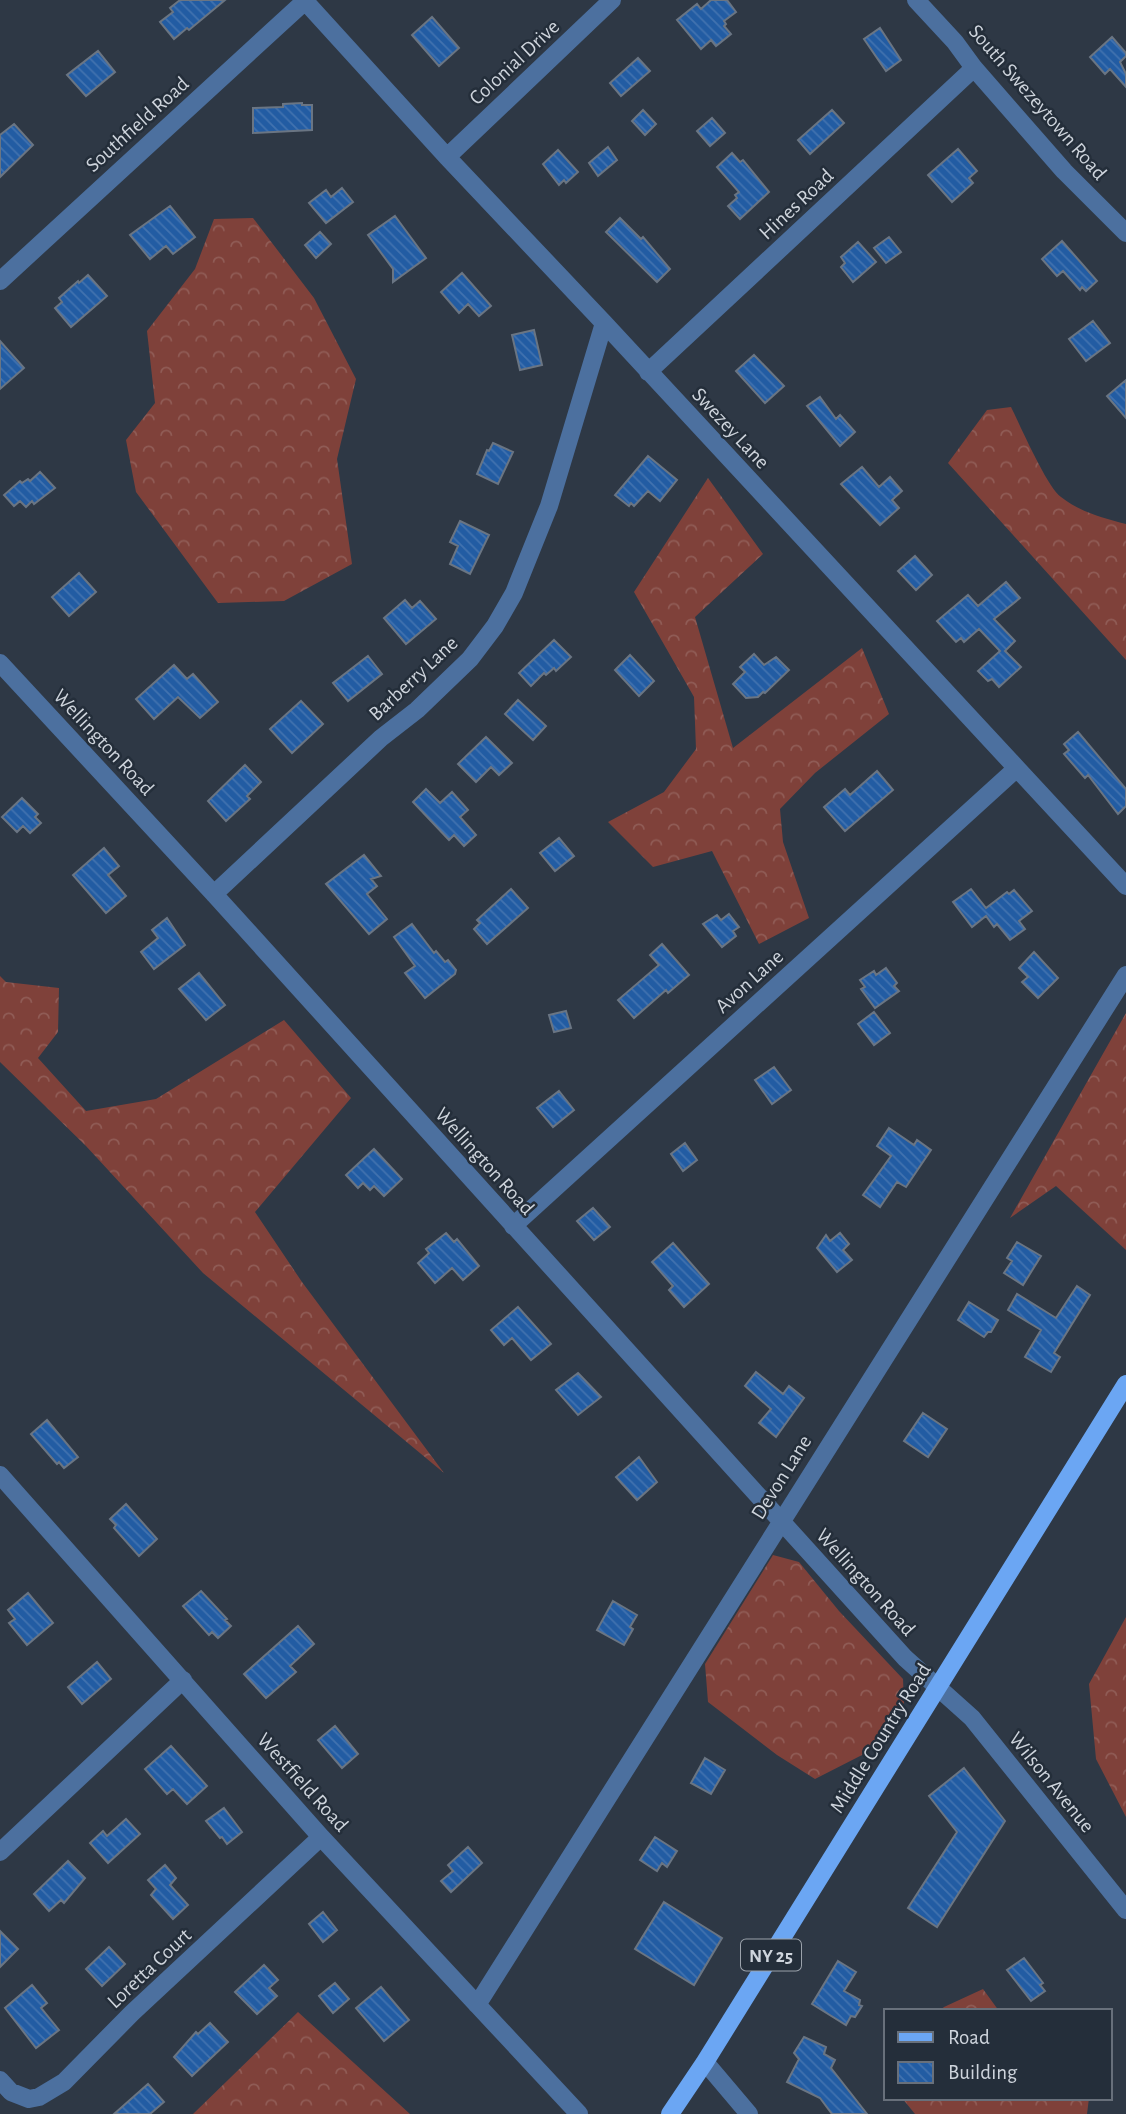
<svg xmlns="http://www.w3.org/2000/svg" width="1126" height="2114" font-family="'Alegreya Sans',sans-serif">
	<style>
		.forest { fill: url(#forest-crowns) }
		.building { fill: url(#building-back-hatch); stroke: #6a7583; stroke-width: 2 }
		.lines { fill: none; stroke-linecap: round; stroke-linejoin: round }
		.minor { stroke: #4c709f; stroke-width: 18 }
		.major { stroke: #6ba6f3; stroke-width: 18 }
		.labels { text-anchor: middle; stroke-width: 5; stroke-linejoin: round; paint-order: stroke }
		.shield { fill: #242e3a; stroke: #9ba2ab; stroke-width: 2 }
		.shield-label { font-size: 19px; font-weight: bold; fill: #ced4dc }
		.street-label { font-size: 21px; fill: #ced4dc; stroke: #242e3a }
	</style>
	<defs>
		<pattern id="forest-crowns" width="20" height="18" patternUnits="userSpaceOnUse" patternTransform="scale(1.75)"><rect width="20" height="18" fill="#7f413a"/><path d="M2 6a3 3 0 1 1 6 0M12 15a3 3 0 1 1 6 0" fill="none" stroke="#905c56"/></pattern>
		<pattern id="building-back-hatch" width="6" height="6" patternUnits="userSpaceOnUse" patternTransform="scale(1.75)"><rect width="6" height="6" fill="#225ca3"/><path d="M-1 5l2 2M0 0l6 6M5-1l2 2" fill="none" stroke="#4172af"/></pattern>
	</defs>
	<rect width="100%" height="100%" fill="#2e3845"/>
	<path class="forest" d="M253,218L314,298L356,379L337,459L352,564L284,601L218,603L136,492L126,440L155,403L147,331L195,269L214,219Z
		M1011,407C1020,425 1047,487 1061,497C1080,512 1103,518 1126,524V660L948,463L987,410Z
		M708,478L763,554L695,617L733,748L862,648L889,714L815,773L780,809L783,842L809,918L759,944L712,851L653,867L608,822L664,792L696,749L694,697L634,592Z
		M0,976L6,982L59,988L58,1032L38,1058L86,1111L156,1099L284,1020L351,1098L255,1212L302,1282L444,1473L203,1273L86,1146L0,1062Z
		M1126,1013V1250L1056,1186L1010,1218Z
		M773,1555L799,1562L839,1611L903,1679L904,1703L864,1754L815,1779L777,1755L708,1702L705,1664Z
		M1126,1617V1817L1096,1759L1089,1684Z
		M983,1989L999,2011H939L944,2007Z
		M298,2012L410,2114H193Z
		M902,2098H1089L1087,2114H915Z"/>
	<path class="building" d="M180,0H225L189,30L187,28L174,39L160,22L173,12L170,8Z
		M711,0H727L736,12L724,21L726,24L724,26L731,34L716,46L711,40L701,49L677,20L697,4L701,9Z
		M432,17L459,48L439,66L412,35Z
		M880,28L901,60L886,71L864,39Z
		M1112,37L1126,53V56L1120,62L1126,74V87L1110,69L1105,74L1090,57Z
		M98,51L115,72L86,96L67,75Z
		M638,58L650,71L621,96L610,83Z
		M302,103V105H312V130L253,133V108L283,107V104Z
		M643,110L656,124L645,135L632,121Z
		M832,110L844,123L810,154L798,140Z
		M712,118L725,133L710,146L697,131Z
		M14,124L33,145L0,177V135Z
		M608,147L617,160L598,176L589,163Z
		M958,149L977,171L969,178L973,183L952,202L928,175Z
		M558,150L578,172L566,183L564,180L559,185L543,164Z
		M732,153L740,162L743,160L769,192L740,219L728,206L737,198L735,195L739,192L717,167Z
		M342,188L353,202L326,223L309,203L326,190L331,197Z
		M170,206L195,237L173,254L166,246L150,259L130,235Z
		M395,216L426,258L393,282V269L368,235Z
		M620,218L641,239L643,237L670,269L657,282L606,232Z
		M320,232L331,244L316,258L305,245Z
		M889,237L901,252L886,263L874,248Z
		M1062,241L1097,281L1086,291L1082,287L1080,290L1063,271L1057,276L1042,259Z
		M858,242L876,262L853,282L841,267L845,263L841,257Z
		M462,273L491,306L479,316L468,304L459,313L441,292Z
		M88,275L107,296L71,327L55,308L62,302L59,298L78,281L79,283Z
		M1093,321L1110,343L1086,361L1069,339Z
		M534,330L542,365L520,370L512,335Z
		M0,341L24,368L0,389Z
		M754,355L784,386L765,403L736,371Z
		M1126,380V418L1107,396Z
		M820,397L836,419L840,415L855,432L840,446L807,406Z
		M493,443L513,452L498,484L477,474L487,450L489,451Z
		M648,456L677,480L660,501L648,491L634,506L631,503L629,506L615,495Z
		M862,467L879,487L890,477L902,491L892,500L899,508L880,525L841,484Z
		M40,472L55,488L34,504L32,501L26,507L20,501L14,506L4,495L20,481L22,483L28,479L30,481Z
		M460,521L489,535L470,574L450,564L458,546L450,542Z
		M915,556L932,575L916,590L898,571Z
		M79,573L96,592L69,616L52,597Z
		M1006,582L1020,598L994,619L1015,641L1005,651L1021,667L999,687L992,679L988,681L978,671L1000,651L979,629L964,642L961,638L956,642L937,621L968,595L978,606Z
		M405,600L412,608L420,601L436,619L406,644L384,618Z
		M554,640L571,657L556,671L554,668L546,675L544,673L531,686L519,673Z
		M754,654L764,665L776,657L789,670L765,693L763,692L758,697L746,698L733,684L745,672L740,667Z
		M630,655L654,681L639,696L615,670Z
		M368,656L382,674L348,701L333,683Z
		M174,665L187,679L193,674L218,702L200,718L178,697L154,719L136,699Z
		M518,700L546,726L533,740L505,714Z
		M301,701L323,724L292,753L270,729Z
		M1078,732L1126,789V806L1118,814L1088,775L1085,778L1064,754L1069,750L1064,744Z
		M486,737L512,763L499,775L491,767L476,782L458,764Z
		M245,765L261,782L247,796L250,799L226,821L208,801Z
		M877,771L893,790L845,831L824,807L845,789L850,795Z
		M426,789L440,803L452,792L468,810L460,817L476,835L464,846L454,835L449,840L413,802Z
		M22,798L38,814L35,817L41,823L30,833L23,826L17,832L2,817Z
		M559,838L574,856L555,871L540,853Z
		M104,848L119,866L108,875L126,896L106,913L73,875Z
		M364,855L381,876L371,879L377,886L367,894L387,919L369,934L326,884Z
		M511,889L528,908L487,944L474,929L480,923L477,920Z
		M971,889L986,908L1007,892L1009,894L1014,890L1032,911L1019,921L1025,929L1010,940L997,924L994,927L986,916L972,927L953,902Z
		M729,914L739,927L733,931L736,936L722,947L703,924L717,915L721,920Z
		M167,918L185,945L154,969L141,952L158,938L152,930Z
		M412,924L434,953L436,951L445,962L448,960L456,970L455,974L425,998L405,973L415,966L394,937Z
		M662,944L689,975L668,993L666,990L634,1018L618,1000L659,965L650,955Z
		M1034,952L1058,978L1038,998L1022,982L1028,977L1019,968Z
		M886,968L897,983L894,986L899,991L875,1008L861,989L865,987L860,980L874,971L876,975Z
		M199,973L225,1005L206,1020L179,989Z
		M566,1011L571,1028L554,1032L549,1015Z
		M874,1012L890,1033L874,1045L858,1024Z
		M774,1067L791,1090L772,1104L755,1080Z
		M559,1091L574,1110L553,1127L537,1108Z
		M889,1128L914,1145L917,1140L931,1150L906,1187L897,1182L880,1207L863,1195L891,1156L877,1146Z
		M685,1143L697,1160L683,1171L671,1154Z
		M374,1149L402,1179L384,1196L374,1186L370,1190L363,1183L358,1188L346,1175Z
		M593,1208L610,1227L594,1240L577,1221Z
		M446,1233L454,1242L457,1239L479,1266L463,1280L452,1268L435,1283L418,1263L429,1253L426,1249Z
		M840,1233L849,1244L843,1250L852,1260L837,1272L817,1248L826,1235L830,1241Z
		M1017,1242L1041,1256L1023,1285L1004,1273L1012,1261L1007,1258Z
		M673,1243L709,1284L684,1307L669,1290L673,1286L652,1262Z
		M1077,1286L1090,1295L1054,1353L1060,1357L1051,1372L1025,1357L1041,1330L1008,1310L1017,1294L1056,1318Z
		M969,1302L998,1320L991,1332H988L984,1337L958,1320Z
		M518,1307L551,1344L531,1360L512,1338L504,1345L491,1330Z
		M756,1372L783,1394L789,1386L804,1398L776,1437L759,1423L771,1409L745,1386Z
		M578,1373L601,1397L578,1415L556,1390Z
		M923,1413L947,1429L928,1457L904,1441Z
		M47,1420L78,1457L64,1468L59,1462L57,1464L31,1434Z
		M639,1457L657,1482L637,1500L616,1477Z
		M126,1504L157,1539L139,1556L114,1528L116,1525L110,1519Z
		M201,1591L227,1619L225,1620L231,1626L218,1638L212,1632L209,1635L183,1606Z
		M28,1593L53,1623L27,1645L9,1623L15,1619L8,1610Z
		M613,1601L637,1615L630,1627L633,1629L624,1645L597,1630Z
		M298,1626L314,1644L290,1666L296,1672L266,1698L244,1674Z
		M97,1662L111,1679L82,1704L68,1687Z
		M335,1726L358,1754L342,1768L318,1740Z
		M171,1746L207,1786L187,1804L173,1789L167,1794L145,1769Z
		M705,1758L725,1770L711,1794L691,1783Z
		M964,1768L1005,1821L937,1927L908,1908L957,1832L929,1796Z
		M224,1808L242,1832L227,1844L222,1837L220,1838L206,1821Z
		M126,1819L140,1834L108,1863L90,1843L103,1831L107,1836Z
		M655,1837L677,1851L667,1867L662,1863L657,1871L640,1860Z
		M468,1847L482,1863L451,1892L441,1881L453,1871L448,1865Z
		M68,1861L85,1878L64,1903L61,1900L49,1911L34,1894Z
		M165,1865L176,1878L170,1885L188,1905L173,1919L151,1895L156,1889L148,1880Z
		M664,1902L722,1938L694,1985L635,1949Z
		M323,1912L337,1930L323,1942L309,1924Z
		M0,1931L18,1949L0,1967Z
		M109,1947L125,1964L102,1986L86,1969Z
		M1024,1958L1043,1983L1040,1985L1045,1991L1031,2001L1007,1970Z
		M838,1961L856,1972L844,1991L860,2000L859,2005L862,2006L855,2017L851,2016L846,2025L812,2004Z
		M264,1965L278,1980L269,1988L277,1996L257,2014L235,1992Z
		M335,1983L349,1999L333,2013L319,1996Z
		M32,1985L47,2003L41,2008L59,2030L36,2048L5,2008Z
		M381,1987L409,2020L384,2041L356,2008Z
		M210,2023L228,2042L192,2076L174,2057L196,2032L198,2034Z
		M804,2037L826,2047L824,2054L835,2060L831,2068L867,2114H832L820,2098L787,2082L799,2059L794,2053Z
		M148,2084L164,2102L150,2114H114Z"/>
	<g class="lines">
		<path class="minor" d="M304,0L447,157L604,323L1126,886
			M916,0L955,42L974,68L1064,171L1126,233
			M447,157L612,0
			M0,281L305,1
			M648,372L974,68
			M0,663L214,894L905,1658L972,1718L1126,1910
			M214,894L381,738L417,710L470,659L495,626L514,593L549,506L604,323
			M513,1226L1016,769
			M0,1475L321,1837L579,2114
			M0,1852L183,1680
			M477,2005L1126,975
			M705,2062L749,2114
			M0,2080L11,2092L29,2099L39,2097L64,2082L132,2013L321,1837"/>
		<path class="major" d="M670,2114L705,2062L1126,1384"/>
	</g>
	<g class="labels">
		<rect class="shield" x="741" y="1939.5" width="60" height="31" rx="5"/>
		<g class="shield-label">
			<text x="771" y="1962">NY 25</text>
		</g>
		<g class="street-label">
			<text transform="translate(514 62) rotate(-43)" y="7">Colonial Drive</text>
			<text transform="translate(1038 102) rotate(49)" y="7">South Swezeytown Road</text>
			<text transform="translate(137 124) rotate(-42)" y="7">Southfield Road</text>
			<text transform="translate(796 204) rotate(-43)" y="7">Hines Road</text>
			<text transform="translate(731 428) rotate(47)" y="7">Swezey Lane</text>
			<text transform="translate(413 678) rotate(-43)" y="7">Barberry Lane</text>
			<text transform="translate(104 742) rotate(47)" y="7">Wellington Road</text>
			<text transform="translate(749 981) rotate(-42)" y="7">Avon Lane</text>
			<text transform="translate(485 1161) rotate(48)" y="7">Wellington Road</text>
			<text transform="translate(781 1477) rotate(-58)" y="7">Devon Lane</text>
			<text transform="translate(866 1582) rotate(48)" y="7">Wellington Road</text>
			<text transform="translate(880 1738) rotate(-58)" y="7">Middle Country Road</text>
			<text transform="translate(303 1782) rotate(48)" y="7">Westfield Road</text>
			<text transform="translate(1052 1782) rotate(51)" y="7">Wilson Avenue</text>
			<text transform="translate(149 1968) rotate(-43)" y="7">Loretta Court</text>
		</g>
	</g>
	<rect x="884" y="2009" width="228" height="91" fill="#242e3a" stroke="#68707b" stroke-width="2"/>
	<rect x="898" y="2032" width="35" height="10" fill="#6ba6f3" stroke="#68707b" stroke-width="2"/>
	<text x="948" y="2044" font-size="21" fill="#ced4dc">Road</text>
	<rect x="898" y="2062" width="35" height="21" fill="url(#building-back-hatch)" stroke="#68707b" stroke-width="2"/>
	<text x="948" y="2079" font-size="21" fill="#ced4dc">Building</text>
</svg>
